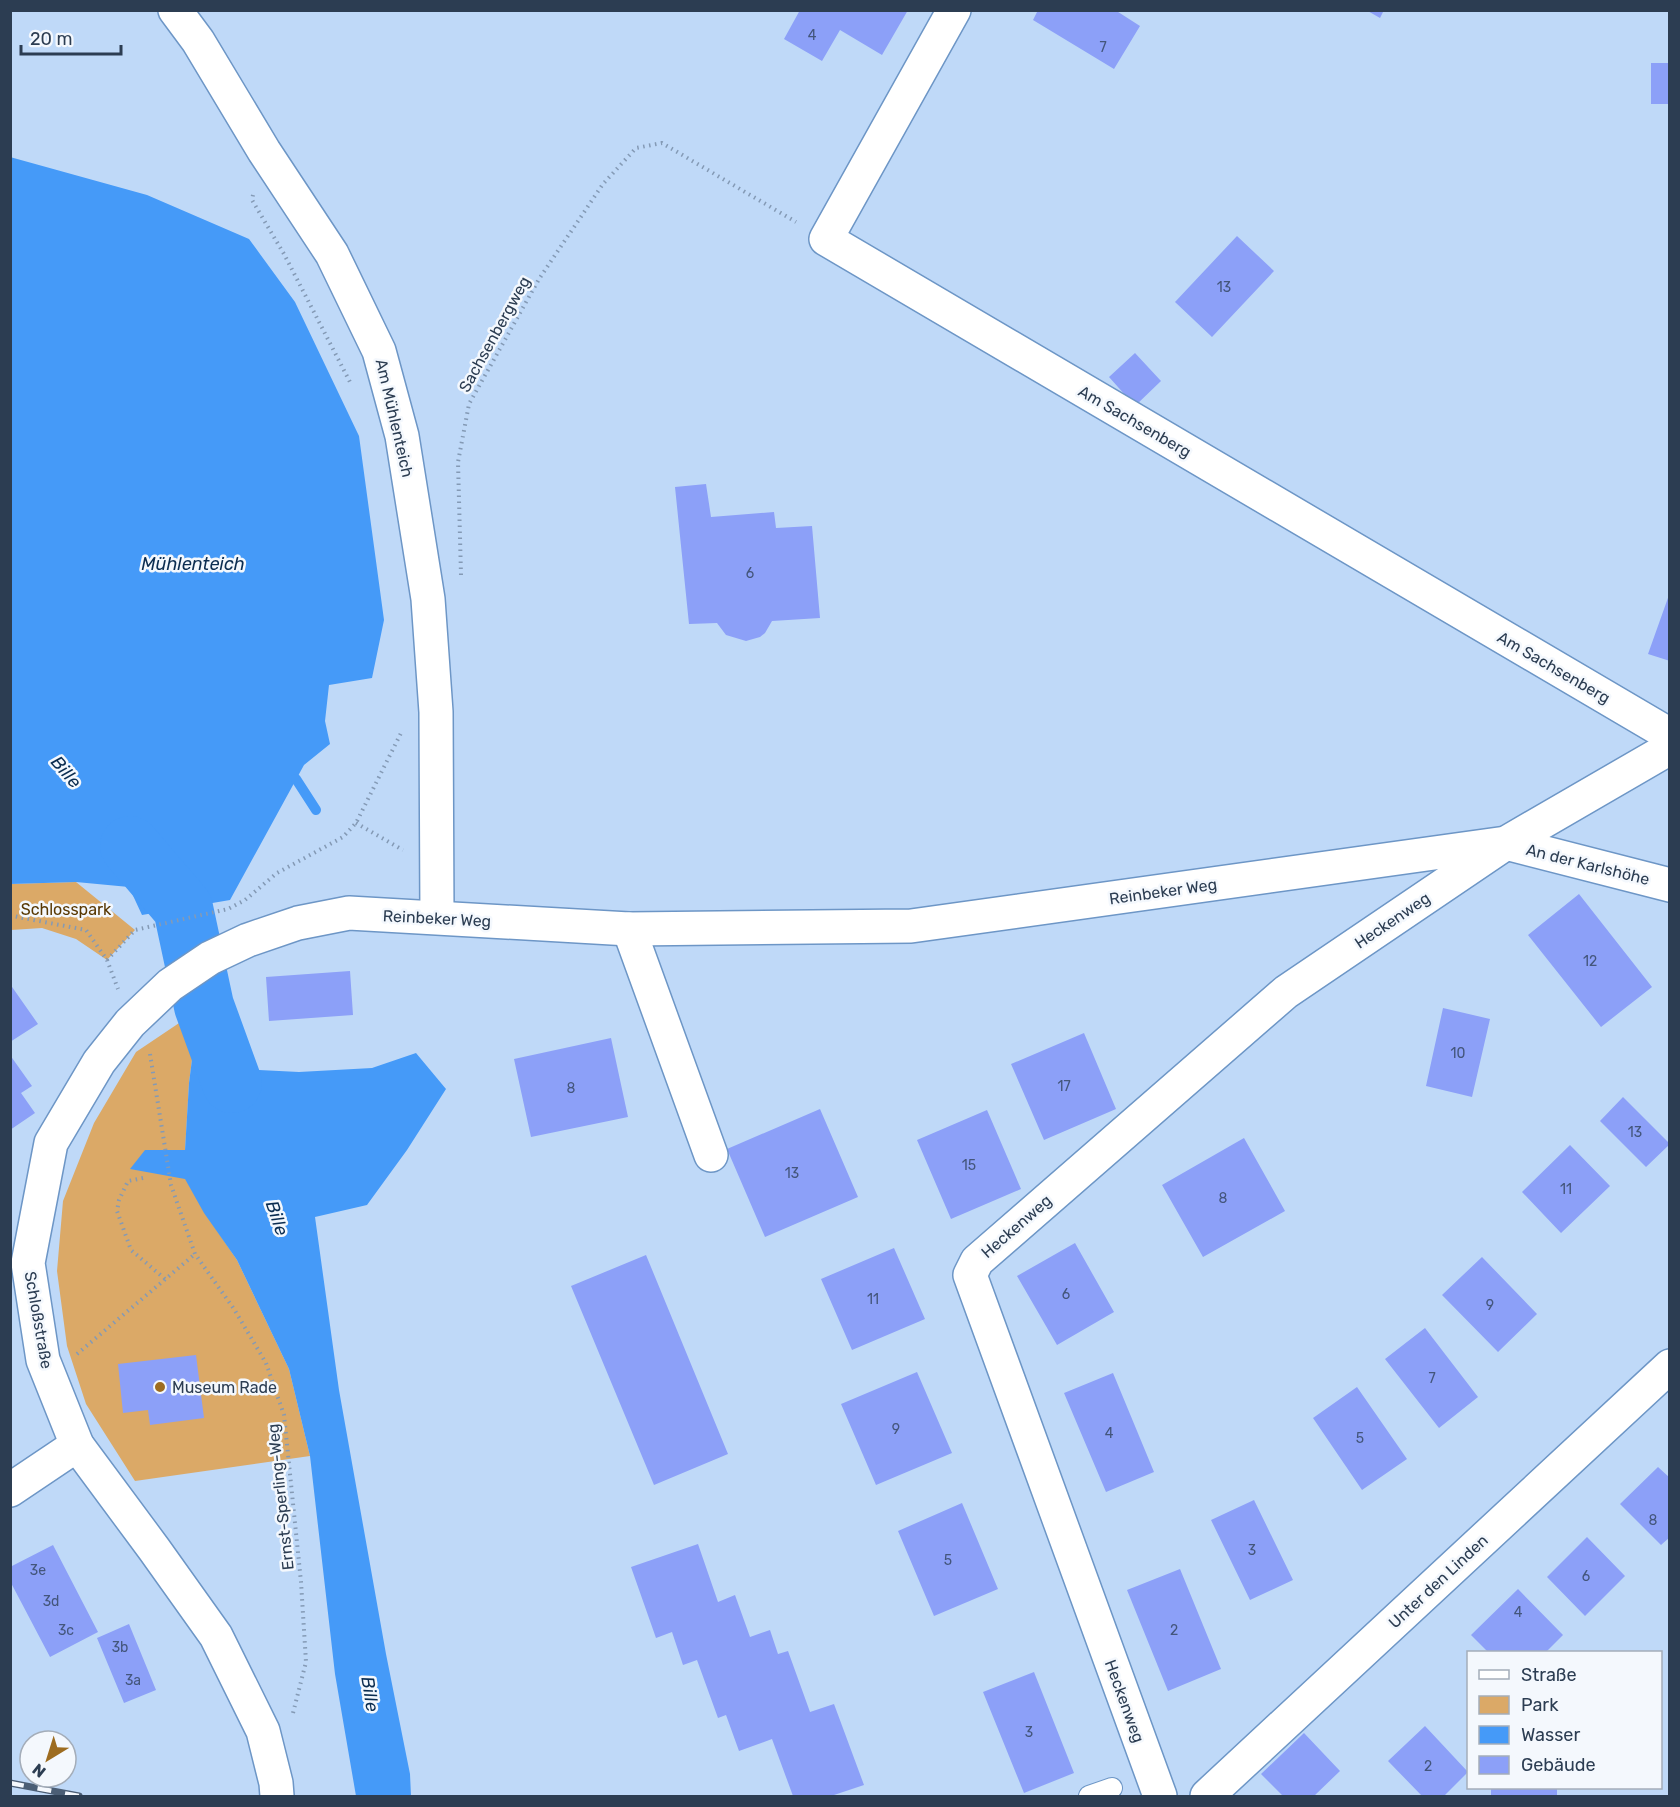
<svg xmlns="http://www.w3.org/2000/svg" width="1680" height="1807" font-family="Rubik,sans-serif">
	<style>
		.green { fill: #dba967 }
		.water { fill: #459af8 }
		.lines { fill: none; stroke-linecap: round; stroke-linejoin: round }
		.stream { stroke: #459af8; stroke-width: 10 }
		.river { stroke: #459af8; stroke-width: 60 }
		.building { fill: #8ca0f8 }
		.service-casing { stroke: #6d96c6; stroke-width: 22 }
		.minor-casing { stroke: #6d96c6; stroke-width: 36 }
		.secondary-casing { stroke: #6d96c6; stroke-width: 36 }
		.path { stroke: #849ab5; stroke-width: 4; stroke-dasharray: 1.5 4.5; stroke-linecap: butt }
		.service { stroke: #fff; stroke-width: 20 }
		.minor { stroke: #fff; stroke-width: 33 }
		.secondary { stroke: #fff; stroke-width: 33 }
		.rail-casing { stroke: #4b5e75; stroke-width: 7 }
		.rail { stroke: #f4f8fd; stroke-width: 4.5; stroke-dasharray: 14; stroke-linecap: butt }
		.poi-dot { fill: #9d6c20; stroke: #f4f8fd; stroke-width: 2 }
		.labels { text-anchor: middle; stroke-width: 5; stroke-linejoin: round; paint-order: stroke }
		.number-label { font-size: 14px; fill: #44567c }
		.street-label { font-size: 16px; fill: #2c3d52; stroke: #f4f8fd }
		.park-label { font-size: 16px; fill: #583803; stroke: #f4f8fd }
		.poi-label { font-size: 16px; fill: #2c3d52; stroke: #f4f8fd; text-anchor: start }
		.water-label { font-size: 18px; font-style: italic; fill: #0b2d51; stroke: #f4f8fd }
	</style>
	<rect width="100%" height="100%" fill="#bfd9f8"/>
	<path class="green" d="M76,882L135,930L107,960L76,939L42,928L11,930V884Z
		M194,1013L195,1036L189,1083L185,1151L145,1150L185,1178L205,1213L237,1260L289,1369L310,1456L135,1481L86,1404L67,1346L57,1271L63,1201L94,1123L136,1052Z"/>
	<path class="water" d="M10,157L147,195L249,239L295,302L359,436L384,620L372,678L329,685L325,721L330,744L304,765L230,900L142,915L129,887L76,882L11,884Z
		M212,1000L240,1056L259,1070L299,1072L372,1068L416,1053L446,1089L407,1150L367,1205L315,1217L339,1390L386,1654L410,1774L411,1796H356L335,1674L310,1456L289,1369L237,1260L204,1213L185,1179L130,1169L145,1150H185L189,1083L195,1036L194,1013Z"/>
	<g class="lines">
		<path class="stream" d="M296,779L316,810"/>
		<path class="river" d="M130,846L183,908L204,1006L232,1083"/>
	</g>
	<path class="building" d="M800,10H908L882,55L840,30L822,61L784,39Z
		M1038,10H1115L1140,26L1114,69L1033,20Z
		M1366,10H1384L1380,18Z
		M1651,63H1670V104H1651Z
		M1237,236L1274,271L1212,337L1175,302Z
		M1135,353L1161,381L1135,406L1109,377Z
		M706,484L711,517L774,512L776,528L812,526L820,618L772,621L765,633L760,637L746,641L726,635L717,623L689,624L675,487Z
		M1669,595H1670V661L1648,654Z
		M1579,894L1652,987L1601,1027L1528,935Z
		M350,971L353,1015L269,1021L266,977Z
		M10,984L38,1024L10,1042Z
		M1443,1008L1490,1019L1472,1097L1426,1086Z
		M1084,1033L1116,1109L1044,1140L1011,1064Z
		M611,1038L628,1117L531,1137L514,1059Z
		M10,1055L32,1086L21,1093L35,1113L10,1130Z
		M1623,1097L1670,1144L1646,1167L1600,1121Z
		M820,1109L858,1197L765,1237L727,1149Z
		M987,1110L1021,1189L951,1219L917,1140Z
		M1244,1138L1285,1211L1203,1257L1162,1185Z
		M1570,1145L1610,1186L1561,1233L1522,1192Z
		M1075,1243L1114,1312L1057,1345L1017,1276Z
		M894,1248L925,1319L852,1350L821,1279Z
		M646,1255L728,1454L654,1485L571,1286Z
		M1482,1257L1537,1314L1498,1352L1442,1295Z
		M1425,1328L1478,1397L1439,1428L1385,1359Z
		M196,1355L204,1418L150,1425L148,1410L123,1413L118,1364Z
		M917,1372L952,1453L876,1485L841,1404Z
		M1113,1373L1154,1472L1106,1492L1064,1393Z
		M1357,1387L1407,1459L1362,1490L1313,1418Z
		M1658,1467L1670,1478V1537L1661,1545L1620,1504Z
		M1254,1500L1293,1580L1250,1600L1211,1520Z
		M962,1503L998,1589L934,1616L898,1531Z
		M1587,1537L1625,1576L1585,1616L1547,1577Z
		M698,1544L718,1602L735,1595L750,1637L770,1630L778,1654L788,1651L810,1712L834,1704L864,1785L831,1796H793L772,1739L739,1751L726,1715L718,1718L697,1660L683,1665L672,1632L656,1638L631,1567Z
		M53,1545L98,1632L50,1657L10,1581V1567Z
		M1180,1569L1221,1669L1168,1691L1127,1590Z
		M1518,1589L1563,1635L1546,1652H1488L1471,1635Z
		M129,1624L156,1690L124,1703L97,1638Z
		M1034,1672L1074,1773L1024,1793L983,1692Z
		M1425,1726L1468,1772L1444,1796H1422L1388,1761Z
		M1304,1733L1340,1771L1314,1796H1283L1261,1774Z
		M1491,1788H1557V1796H1491Z"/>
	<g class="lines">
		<defs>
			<path id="service" d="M1089,1796L1112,1788"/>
			<path id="minor" d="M175,10L198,41L264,151L332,254L379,351L402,436L428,599L436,712L437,917
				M954,10L826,239L1670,735
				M629,929L711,1155
				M10,1490L77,1445
				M1160,1796L970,1275L977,1261L1286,992L1506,843L1670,885
				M1207,1796L1670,1366"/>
			<path id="secondary" d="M277,1796L276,1783L263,1731L216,1636L154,1549L77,1445L43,1360L28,1263L51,1143L99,1062L130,1023L170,985L210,958L248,940L298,923L349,913L629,929L911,926L1506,843L1670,748"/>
		</defs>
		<use href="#service" class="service-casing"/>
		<use href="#minor" class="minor-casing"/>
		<use href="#secondary" class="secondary-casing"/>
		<path class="path" d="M253,195L252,200L284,254L351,384
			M461,575L458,462L469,404L539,279L603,184L636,148L662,143L796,222
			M356,823L403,850
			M10,917L13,916L86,930L107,960L118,989
			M107,960L135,930L228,909L245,900L277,873L343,837L356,823L402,731
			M150,1054L171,1185L195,1254L234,1309L266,1363L284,1415L301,1582L306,1662L293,1713
			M143,1178L128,1181L119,1200L117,1211L131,1250L165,1279
			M77,1354L195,1254"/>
		<use href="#service" class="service"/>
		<use href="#minor" class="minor"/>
		<use href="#secondary" class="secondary"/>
		<defs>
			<path id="rail" d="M10,1783L79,1796"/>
		</defs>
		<use href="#rail" class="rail-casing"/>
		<use href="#rail" class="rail"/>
	</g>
	<circle class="poi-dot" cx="160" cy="1387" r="6"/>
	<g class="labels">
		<g class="number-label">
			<text x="812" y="40">4</text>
			<text x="1103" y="52">7</text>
			<text x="1224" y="292">13</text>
			<text x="750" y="578">6</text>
			<text x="1590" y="966">12</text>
			<text x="1458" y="1058">10</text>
			<text x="1064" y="1091">17</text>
			<text x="571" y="1093">8</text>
			<text x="1635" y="1137">13</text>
			<text x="969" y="1170">15</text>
			<text x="792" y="1178">13</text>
			<text x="1566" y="1194">11</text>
			<text x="1223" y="1203">8</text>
			<text x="1066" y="1299">6</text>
			<text x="873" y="1304">11</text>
			<text x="1490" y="1310">9</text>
			<text x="1432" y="1383">7</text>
			<text x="896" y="1434">9</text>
			<text x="1109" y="1438">4</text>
			<text x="1360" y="1443">5</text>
			<text x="1653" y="1525">8</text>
			<text x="1252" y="1555">3</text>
			<text x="948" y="1565">5</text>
			<text x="38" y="1575">3e</text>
			<text x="1586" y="1581">6</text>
			<text x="51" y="1606">3d</text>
			<text x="1518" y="1617">4</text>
			<text x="66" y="1635">3c</text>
			<text x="1174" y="1635">2</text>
			<text x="120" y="1652">3b</text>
			<text x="133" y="1685">3a</text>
			<text x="1029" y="1737">3</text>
			<text x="1428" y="1771">2</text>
		</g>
		<g class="street-label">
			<text transform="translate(494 334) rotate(-61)" y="6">Sachsenbergweg</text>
			<text transform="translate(395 418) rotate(77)" y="6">Am Mühlenteich</text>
			<text transform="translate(1135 421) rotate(30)" y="6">Am Sachsenberg</text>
			<text transform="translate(1554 667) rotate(30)" y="6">Am Sachsenberg</text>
			<text transform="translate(1588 864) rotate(14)" y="6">An der Karlshöhe</text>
			<text transform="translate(1163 891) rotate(-8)" y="6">Reinbeker Weg</text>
			<text transform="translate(437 918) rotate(3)" y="6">Reinbeker Weg</text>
			<text transform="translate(1392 920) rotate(-34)" y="6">Heckenweg</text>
			<text transform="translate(1016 1226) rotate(-41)" y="6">Heckenweg</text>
			<text transform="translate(39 1320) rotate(80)" y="6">Schloßstraße</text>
			<text transform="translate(280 1497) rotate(-96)" y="6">Ernst-Sperling-Weg</text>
			<text transform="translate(1438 1581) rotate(-43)" y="6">Unter den Linden</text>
			<text transform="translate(1125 1701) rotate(70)" y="6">Heckenweg</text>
		</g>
		<g class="park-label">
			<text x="66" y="915">Schlosspark</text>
		</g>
		<g class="poi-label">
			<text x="172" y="1393">Museum Rade</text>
		</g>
		<g class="water-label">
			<text x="193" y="570">Mühlenteich</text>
			<text transform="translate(66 772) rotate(49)" y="6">Bille</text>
			<text transform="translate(277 1218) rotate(71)" y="6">Bille</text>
			<text transform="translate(370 1694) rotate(81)" y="6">Bille</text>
		</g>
	</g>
	<rect width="1680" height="1807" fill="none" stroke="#2c3d52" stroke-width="24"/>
	<rect x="1467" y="1651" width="195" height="138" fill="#f4f8fd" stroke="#a4adb9" stroke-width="1.5"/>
	<rect x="1479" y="1670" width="30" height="9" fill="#ffffff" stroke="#a4adb9" stroke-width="1.5"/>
	<text x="1521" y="1681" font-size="18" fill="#2c3d52">Straße</text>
	<rect x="1479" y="1696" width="30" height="18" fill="#dba967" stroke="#a4adb9" stroke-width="1.5"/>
	<text x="1521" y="1711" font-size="18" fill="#2c3d52">Park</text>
	<rect x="1479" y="1726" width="30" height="18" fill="#459af8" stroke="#a4adb9" stroke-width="1.5"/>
	<text x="1521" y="1741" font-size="18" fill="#2c3d52">Wasser</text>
	<rect x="1479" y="1756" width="30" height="18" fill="#8ca0f8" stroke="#a4adb9" stroke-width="1.5"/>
	<text x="1521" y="1771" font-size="18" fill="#2c3d52">Gebäude</text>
	<g transform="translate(48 1759) rotate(218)"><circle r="28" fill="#f4f8fd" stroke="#a4adb9" stroke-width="1.5"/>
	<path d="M0-4.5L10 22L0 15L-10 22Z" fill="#9d6c20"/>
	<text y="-9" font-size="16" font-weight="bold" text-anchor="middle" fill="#2c3d52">N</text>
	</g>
	<path d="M21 45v9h100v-9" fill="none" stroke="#2c3d52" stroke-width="3"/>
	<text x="30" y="45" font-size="18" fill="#2c3d52" stroke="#f4f8fd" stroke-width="4.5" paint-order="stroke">20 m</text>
</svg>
